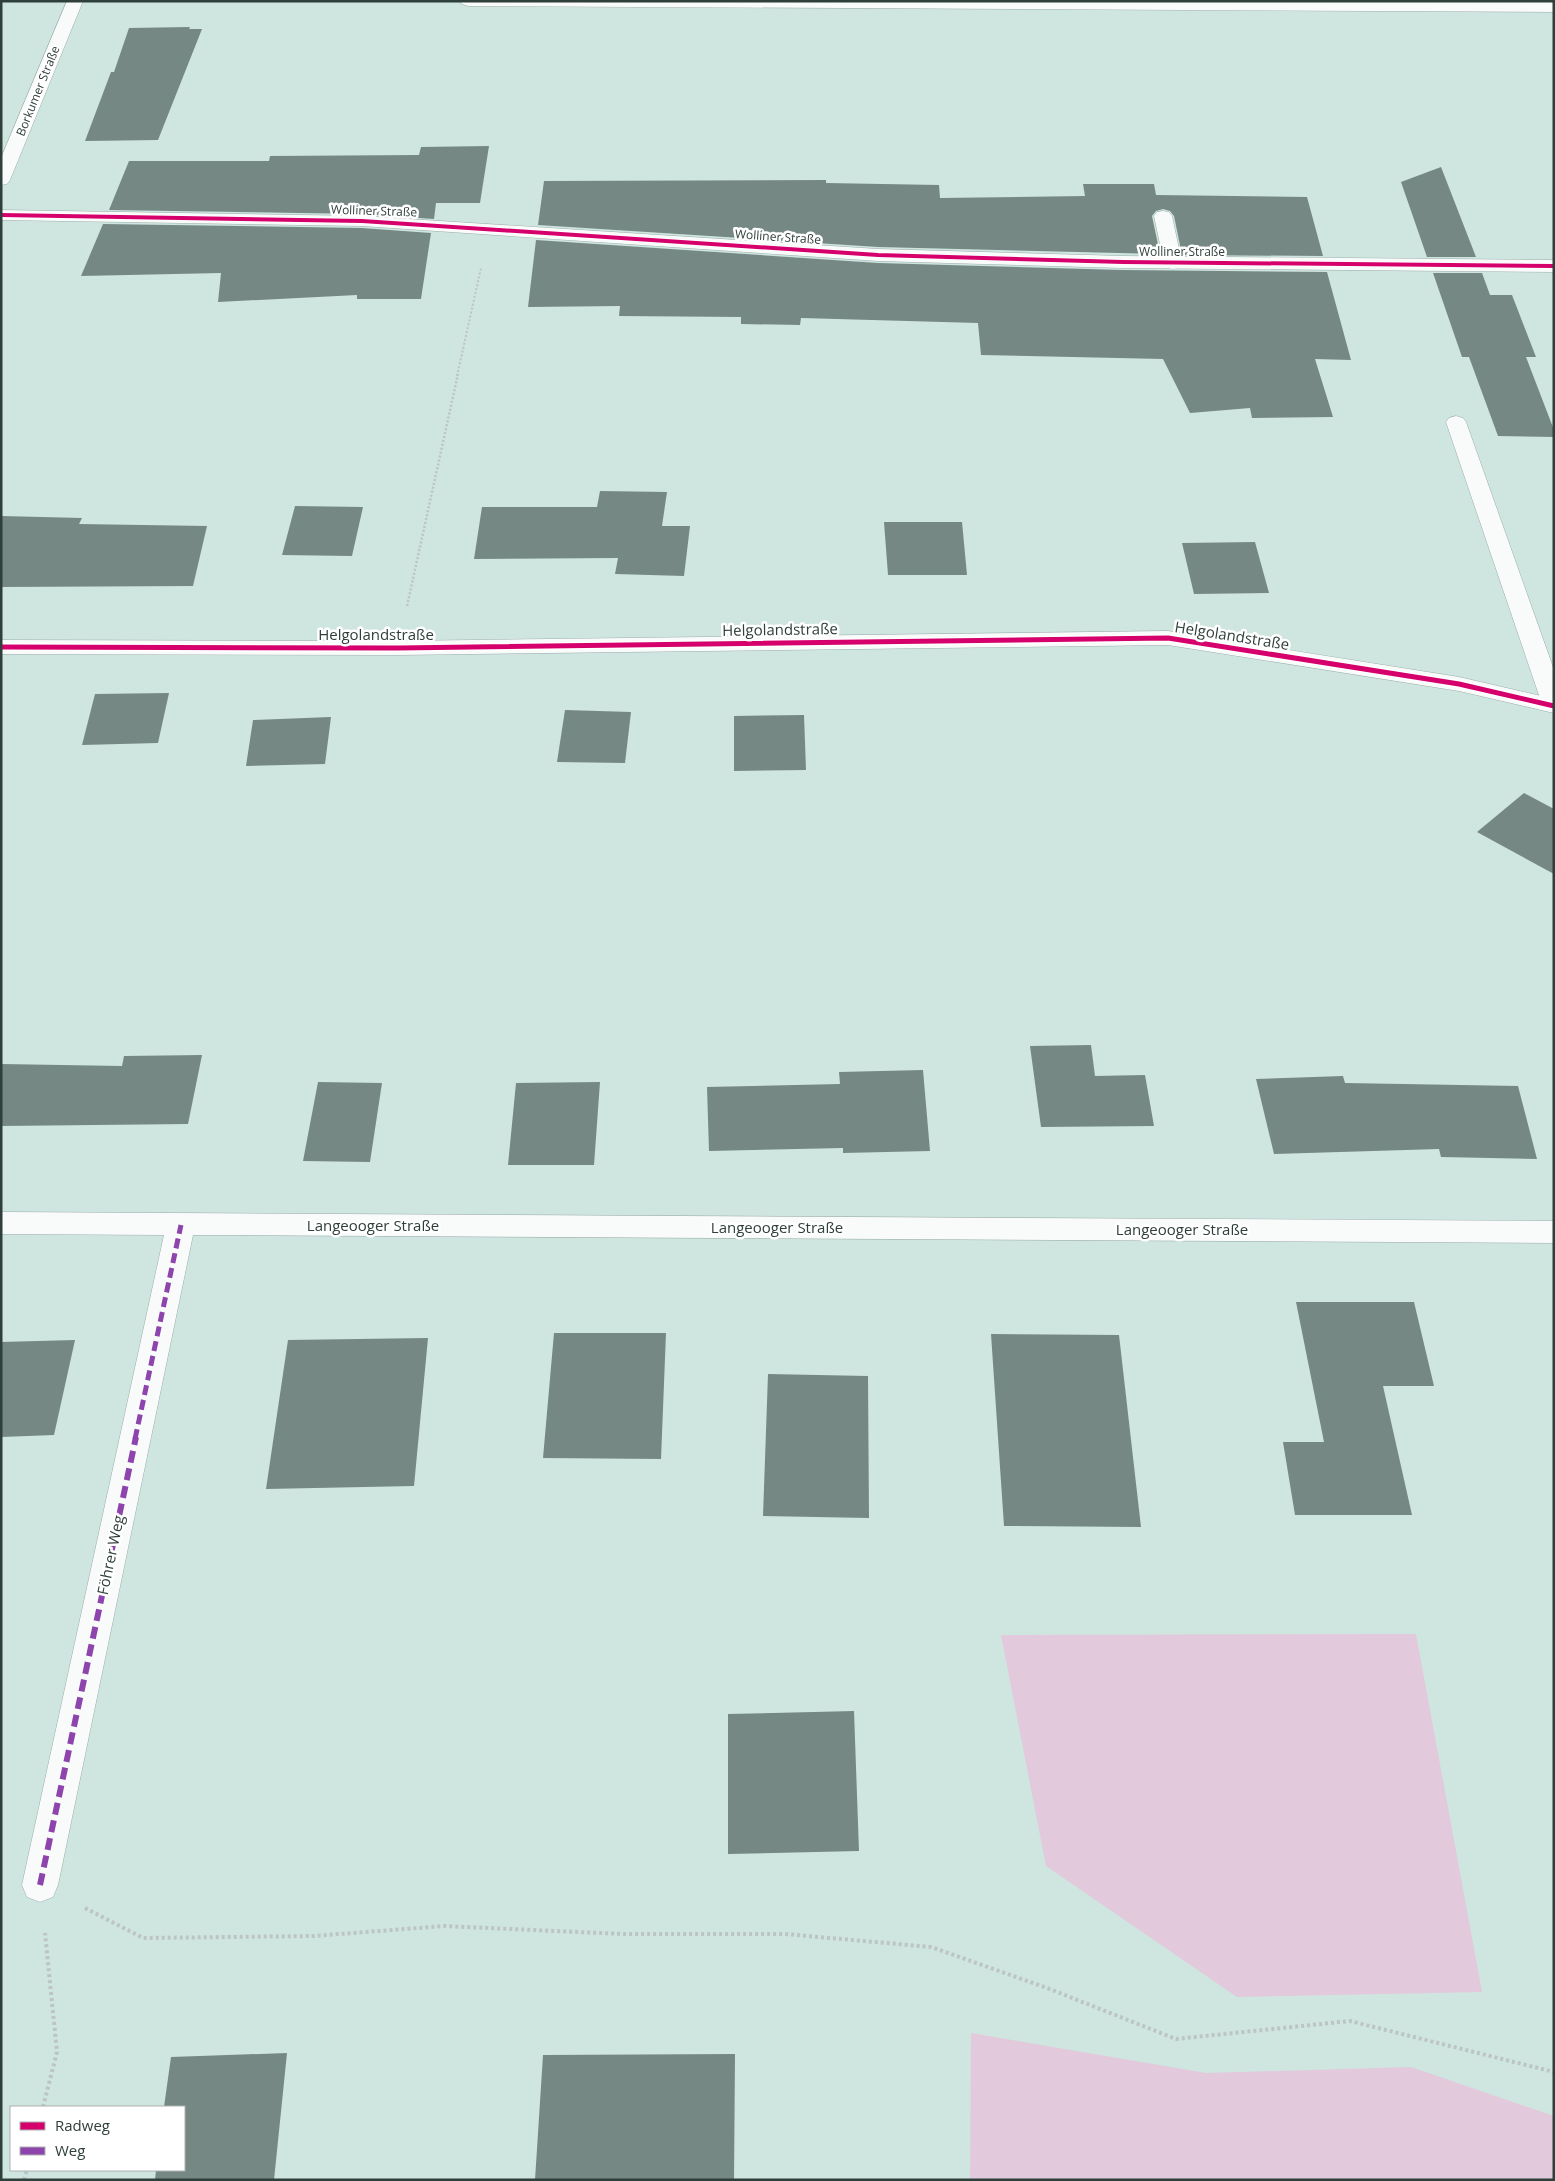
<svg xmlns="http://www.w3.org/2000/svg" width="1555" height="2181" font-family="'Open Sans',sans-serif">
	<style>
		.green { fill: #e2c9dc }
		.building { fill: #768884 }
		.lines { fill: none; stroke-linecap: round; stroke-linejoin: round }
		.lane-casing { stroke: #9cada9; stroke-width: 1 }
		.street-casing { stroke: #9cada9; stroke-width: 1 }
		.path-far2 { stroke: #bcc5c3; stroke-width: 2; stroke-dasharray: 2 2; stroke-linecap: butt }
		.path-far1 { stroke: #bcc5c3; stroke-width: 2.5; stroke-dasharray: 2 2; stroke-linecap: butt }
		.path { stroke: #bcc5c3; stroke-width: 4; stroke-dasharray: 3 3; stroke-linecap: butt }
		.lane { fill: #f8fbfa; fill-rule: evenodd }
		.street { fill: #f8fbfa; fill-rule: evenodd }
		.quiet-far1 { stroke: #8e44ad; stroke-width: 5; stroke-dasharray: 10 5; stroke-linecap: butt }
		.quiet { stroke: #8e44ad; stroke-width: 6; stroke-dasharray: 12 6; stroke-linecap: butt }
		.cycleway-far1-casing { stroke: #fff; stroke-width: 5.5 }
		.cycleway-casing { stroke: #fff; stroke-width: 8 }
		.cycleway-far1 { stroke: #d6006c; stroke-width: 4 }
		.cycleway { stroke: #d6006c; stroke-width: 5 }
		.labels { text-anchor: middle; stroke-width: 5; stroke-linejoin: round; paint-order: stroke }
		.far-street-label { font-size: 12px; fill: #2f3f3a; stroke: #fff }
		.street-label { font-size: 15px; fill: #2f3f3a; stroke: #fff }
	</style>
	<rect width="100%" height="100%" fill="#cfe5e0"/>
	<path class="green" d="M1416,1634L1482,1992L1237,1997L1046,1866L1001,1635Z
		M971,2033L1206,2073L1411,2067L1554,2116V2180H970Z"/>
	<path class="building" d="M190,27L189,29H202L158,140L85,141L111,72H114L129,28Z
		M489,146L480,203H436L434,219L362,214L109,210L129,161H269L270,156L419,155L421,147Z
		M1441,167L1476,257H1427L1401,182Z
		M826,180V183L939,185L940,198L1085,196L1083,184H1154L1156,195L1307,197L1323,256L1182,255L1174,216L1170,211L1163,209L1156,211L1152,216L1160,254L878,247L538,225L544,181Z
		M103,224L362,228L431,233L421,299H357V295L218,302L221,273L81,276Z
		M536,240L878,263L1123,270L1327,272L1351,360L1315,359L1333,417L1252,418L1250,408L1190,413L1163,359L981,355L978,323L801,318L800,325L741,324V317L619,316L620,306L528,307Z
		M1433,273H1482L1490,295H1512L1536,357H1526L1554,430V437L1498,436L1469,357H1462Z
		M600,491L667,492L662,526H690L684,576L615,574L618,558L474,559L482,507H597Z
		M295,506L363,507L352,556L282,555Z
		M1,516L82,518L79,524L207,526L193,586L1,587Z
		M884,522H962L967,575H888Z
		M1255,542L1269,593L1194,594L1182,543Z
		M169,693L158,743L82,745L95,694Z
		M565,710L631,712L625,763L557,762Z
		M804,715L806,770L734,771V716Z
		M331,717L325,764L246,766L253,720Z
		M1524,793L1554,809V874L1477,832Z
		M1091,1045L1095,1076L1145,1075L1154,1126L1041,1127L1030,1046Z
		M202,1055L188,1124L1,1126V1064L122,1066L124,1056Z
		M923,1070L930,1151L843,1153V1148L709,1151L707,1087L840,1084L839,1072Z
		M1343,1076L1345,1083L1518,1086L1537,1159L1441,1157L1439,1149L1274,1154L1256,1079Z
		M318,1082L382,1083L370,1162L303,1161Z
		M600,1082L594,1165H508L516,1083Z
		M1296,1302H1414L1434,1386H1383L1412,1515H1295L1283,1442H1324Z
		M554,1333H666L661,1459L543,1458Z
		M991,1334L1119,1335L1141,1527L1004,1526Z
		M428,1338L414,1486L266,1489L288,1340Z
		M75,1340L54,1435L1,1437V1342Z
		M768,1374L868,1376L869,1518L763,1516Z
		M854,1711L859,1851L728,1854V1714Z
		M287,2053L274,2180H155L156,2170H184V2107H164L171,2057Z
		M735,2054L734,2180H535L543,2055Z"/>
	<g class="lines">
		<defs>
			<path id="lane" d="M1163,211L1169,212L1172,216L1182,263L1180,267L1173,269L1166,267L1164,263L1154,216L1157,212Z
				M1456,416L1463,418L1466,422L1554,670V711L1546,709L1542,704L1446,422L1449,418Z"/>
			<path id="street" d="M67,1H83L10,180L7,184L1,185V158Z
				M460,1L1554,2V12L468,6L462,4Z
				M1,210L362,216L878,249L1123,256L1554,260V272L1123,268L878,261L362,226L1,220Z
				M1168,631L1459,677L1554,699V713L1459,691L1168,645L398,655L1,654V640L398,641Z
				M1,1212L1554,1221V1243L193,1235L58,1885L53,1897L40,1902L27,1897L22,1885L164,1235L1,1234Z"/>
		</defs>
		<use href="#lane" class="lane-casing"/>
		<use href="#street" class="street-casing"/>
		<path class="path-far2" d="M457,376L481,268"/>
		<path class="path-far1" d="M407,606L458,374"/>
		<path class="path" d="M85,1908L143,1938L314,1936L444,1926L623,1934H785L931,1947L1047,1988L1176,2039L1350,2021L1554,2072
			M43,2107L57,2052L45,1933
			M24,2180L27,2170"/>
		<use href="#lane" class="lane"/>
		<use href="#street" class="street"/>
		<path class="quiet-far1" d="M135,1439L181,1225"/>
		<path class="quiet" d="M40,1885L136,1437"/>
		<defs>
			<path id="cycleway-far1" d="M1,215L362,221L878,255L1123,262L1554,266"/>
			<path id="cycleway" d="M1,647L398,648L1168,638L1459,684L1554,706"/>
		</defs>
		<use href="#cycleway-far1" class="cycleway-far1-casing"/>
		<use href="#cycleway" class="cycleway-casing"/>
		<use href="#cycleway-far1" class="cycleway-far1"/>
		<use href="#cycleway" class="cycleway"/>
	</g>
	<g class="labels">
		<g class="far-street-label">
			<text transform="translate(38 91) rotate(-68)" y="4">Borkumer Straße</text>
			<text transform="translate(374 211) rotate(2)" y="4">Wolliner Straße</text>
			<text transform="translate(778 237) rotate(4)" y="4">Wolliner Straße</text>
			<text x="1182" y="256">Wolliner Straße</text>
		</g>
		<g class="street-label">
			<text transform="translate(780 630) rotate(-1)" y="5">Helgolandstraße</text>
			<text x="376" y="640">Helgolandstraße</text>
			<text transform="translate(1232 636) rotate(9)" y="5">Helgolandstraße</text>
			<text x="373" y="1231">Langeooger Straße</text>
			<text x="777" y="1233">Langeooger Straße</text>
			<text x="1182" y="1235">Langeooger Straße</text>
			<text transform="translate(111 1555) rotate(-78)" y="5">Föhrer Weg</text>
		</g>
	</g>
	<rect width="1555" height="2181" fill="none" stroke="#2f3f3a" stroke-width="5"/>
	<rect x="10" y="2106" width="175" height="65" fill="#ffffff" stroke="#acb2b0"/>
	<rect x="20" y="2122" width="25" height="8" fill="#d6006c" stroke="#acb2b0"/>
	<text x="55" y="2131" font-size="15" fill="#2f3f3a">Radweg</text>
	<rect x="20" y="2147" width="25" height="8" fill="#8e44ad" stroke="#acb2b0"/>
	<text x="55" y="2156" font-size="15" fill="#2f3f3a">Weg</text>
</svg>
